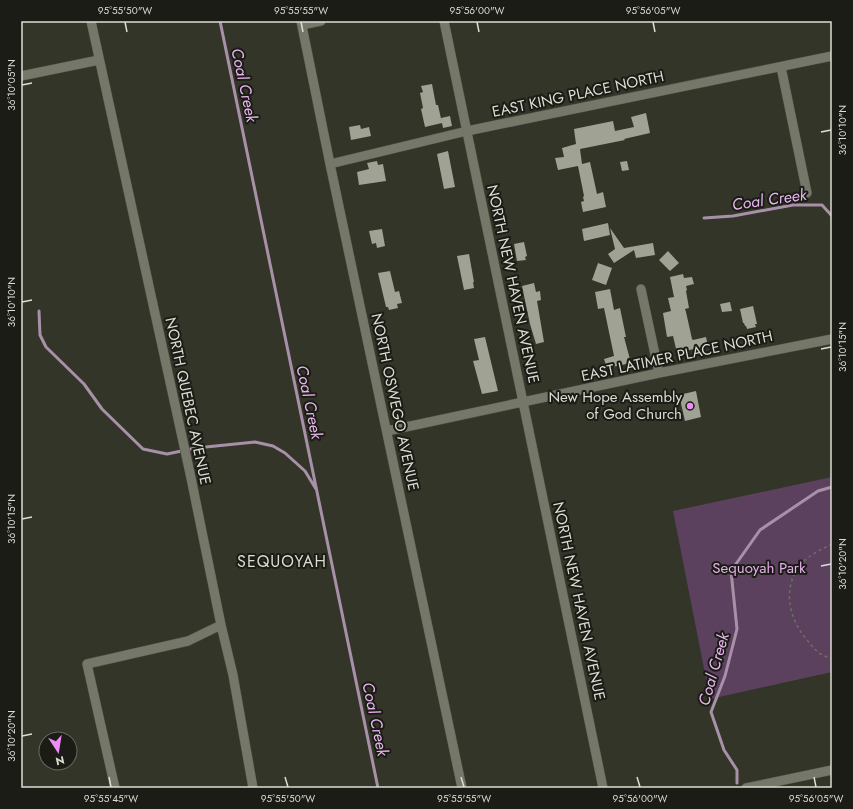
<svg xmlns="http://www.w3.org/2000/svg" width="853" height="809" font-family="Jost,sans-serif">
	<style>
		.green { fill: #5c415e }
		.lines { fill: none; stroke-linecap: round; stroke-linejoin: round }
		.stream { stroke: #a891a8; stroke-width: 3 }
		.building { fill: #a0a393 }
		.minor-casing { stroke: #505247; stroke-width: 10 }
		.path { stroke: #6c6e62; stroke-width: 1.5; stroke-dasharray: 3 3; stroke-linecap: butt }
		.minor { stroke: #757768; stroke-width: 9 }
		.ticks { fill: none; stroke: #dcded5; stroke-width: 1.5 }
		.poi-dot { fill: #ee8bf8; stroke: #1a1c15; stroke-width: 1.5 }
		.labels { text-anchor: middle; stroke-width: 4; stroke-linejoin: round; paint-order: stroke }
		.street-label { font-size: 15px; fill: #dcded5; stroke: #1a1c15 }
		.poi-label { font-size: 15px; fill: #dcded5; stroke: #1a1c15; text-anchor: end }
		.park-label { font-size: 15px; fill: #e5afe9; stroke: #1a1c15 }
		.water-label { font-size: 16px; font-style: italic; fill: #eab5ef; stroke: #1a1c15 }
		.neighbourhood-label { font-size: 16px; letter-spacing: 1px; fill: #dcded5; stroke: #1a1c15 }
		.neatline { fill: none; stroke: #dcded5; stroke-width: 1.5 }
		.ticks-label { font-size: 10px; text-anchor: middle; fill: #dcded5 }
	</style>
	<rect width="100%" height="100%" fill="#323527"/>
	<path class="green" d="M832,477V672L710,699L673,511Z"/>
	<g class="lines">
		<path class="stream" d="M220,21L378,788
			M704,218L733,216L793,205H822L832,216
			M39,311L40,335L46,347L84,384L102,409L143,449L167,454L196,448L255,442L273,446L285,453L305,471L316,489
			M737,783V770L724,750L711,712L725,676L737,629L731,571L760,530L818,491L832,487"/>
	</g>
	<path class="building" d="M432,84L436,105H438L442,123L425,127L421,109L423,108L420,93L423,92L421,86Z
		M646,113L650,133L624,139L625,140L580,149L582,164L590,162L597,194L603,192L606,207L583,212L581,202L584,201L583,197L584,196L578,166L558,170L555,158L564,157L562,148L576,144L574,129L613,121L615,131L634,127L631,117Z
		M450,116L452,126L443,128L441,118Z
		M360,125L361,129L369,127L371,136L351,140L349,127Z
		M448,151L455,187L444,189L437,154Z
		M377,161L378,165L383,164L386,181L359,185L357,172L369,169L367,163Z
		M627,161L629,170L622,171L620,162Z
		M608,223L610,235L584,241L582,229Z
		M610,228L624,248L653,243L655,255L636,258L634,250L614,263L608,254L615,249Z
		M382,229L385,246L377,248L376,243L372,244L369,231Z
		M524,242L527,256L525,257L526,260L517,261L514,244Z
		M668,251L679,263L670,271L659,260Z
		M469,254L474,282H473L474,288L464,290L457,256Z
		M598,263L612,268L606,285L592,280Z
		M390,271L395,292L399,291L402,303L397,304L398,308L389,310L388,307H386L378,273Z
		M683,274L684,278L692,277L694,284L686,286L687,290L686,291L689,308L685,309L686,312L692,339L693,340L706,337L708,346L704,347V350L694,352V349L677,353L673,336L667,337L663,313L671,311L668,298L674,297L670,277Z
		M534,283L536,292L540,291L541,300L537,301L544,342L536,344L530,324L522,286Z
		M610,289L614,310L620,308L626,337H624L631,363L607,368L604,359L614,356L604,308L598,309L595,292Z
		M730,302L732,311L722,312L720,304Z
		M753,306L757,324H755L756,327L747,329L746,326H745L744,323H743L740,309Z
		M485,337L498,391L482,394L473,361L479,360L474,339Z
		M696,391L701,417L685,421L679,395Z"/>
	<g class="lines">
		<defs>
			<path id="minor" d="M91,21L191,478L221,625L233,675L253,788
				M301,21L330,164L462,788
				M444,21L603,788
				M302,25L321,21
				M781,67L807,193
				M21,76L99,60
				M330,164L467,131L832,56
				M641,289L659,373
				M387,431L659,373L832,339
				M115,788L87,664L188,641L221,625
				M746,788L832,770"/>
		</defs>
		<use href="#minor" class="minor-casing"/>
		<path class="path" d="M832,544C822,549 811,554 803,562C781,585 788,619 808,641C814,649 821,657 832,658"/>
		<use href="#minor" class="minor"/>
	</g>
	<path class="ticks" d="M125,22L127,32M301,22L303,32M477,22L479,32M653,22L655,32M22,85L32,83M821,132L831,130M22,302L32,300M821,349L831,347M22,519L32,517M821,566L831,564M22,736L32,734M109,777L111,787M285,777L288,787M461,777L464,787M637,777L640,787M814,777L816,787"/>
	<circle class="poi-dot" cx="690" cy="406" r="4"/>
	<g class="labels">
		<g class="street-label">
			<text transform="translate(578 94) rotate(-12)" y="5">EAST KING PLACE NORTH</text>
			<text transform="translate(513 284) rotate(78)" y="5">NORTH NEW HAVEN AVENUE</text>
			<text transform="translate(677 356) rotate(-12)" y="5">EAST LATIMER PLACE NORTH</text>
			<text transform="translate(188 401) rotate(78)" y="5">NORTH QUEBEC AVENUE</text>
			<text transform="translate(395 402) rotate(78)" y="5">NORTH OSWEGO AVENUE</text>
			<text transform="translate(579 601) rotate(78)" y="5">NORTH NEW HAVEN AVENUE</text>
		</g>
		<g class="poi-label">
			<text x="682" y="402">New Hope Assembly<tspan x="682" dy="17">of God Church</tspan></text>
		</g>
		<g class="park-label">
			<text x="759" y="573">Sequoyah Park</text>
		</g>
		<g class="water-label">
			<text transform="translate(245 85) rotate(78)" y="6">Coal Creek</text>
			<text transform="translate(769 199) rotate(-8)" y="6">Coal Creek</text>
			<text transform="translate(310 402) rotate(78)" y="6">Coal Creek</text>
			<text transform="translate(713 669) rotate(-74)" y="6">Coal Creek</text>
			<text transform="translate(376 719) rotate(78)" y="6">Coal Creek</text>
		</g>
		<g class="neighbourhood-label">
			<text x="282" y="567">SEQUOYAH</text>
		</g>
	</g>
	<rect width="853" height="809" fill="none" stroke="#1a1c15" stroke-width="44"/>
	<g transform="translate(58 751) rotate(168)"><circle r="19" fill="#1a1c15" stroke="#686a62"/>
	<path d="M0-3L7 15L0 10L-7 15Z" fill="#ee8bf8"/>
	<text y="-6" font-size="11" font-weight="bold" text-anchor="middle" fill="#dcded5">N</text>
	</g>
	<rect x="22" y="22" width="809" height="765" class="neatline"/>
	<g class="ticks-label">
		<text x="125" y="14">95°55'50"W</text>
		<text x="301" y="14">95°55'55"W</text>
		<text x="477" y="14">95°56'00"W</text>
		<text x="653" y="14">95°56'05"W</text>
		<text transform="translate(11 85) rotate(-90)" y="4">36°10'05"N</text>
		<text transform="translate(842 130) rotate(-90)" y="4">36°10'10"N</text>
		<text transform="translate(11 302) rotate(-90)" y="4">36°10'10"N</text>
		<text transform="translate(842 347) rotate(-90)" y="4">36°10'15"N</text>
		<text transform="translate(11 519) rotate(-90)" y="4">36°10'15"N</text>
		<text transform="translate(842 564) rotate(-90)" y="4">36°10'20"N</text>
		<text transform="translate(11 736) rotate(-90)" y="4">36°10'20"N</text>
		<text x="111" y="802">95°55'45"W</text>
		<text x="288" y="802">95°55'50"W</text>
		<text x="464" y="802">95°55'55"W</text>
		<text x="640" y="802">95°56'00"W</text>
		<text x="816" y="802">95°56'05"W</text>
	</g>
</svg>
